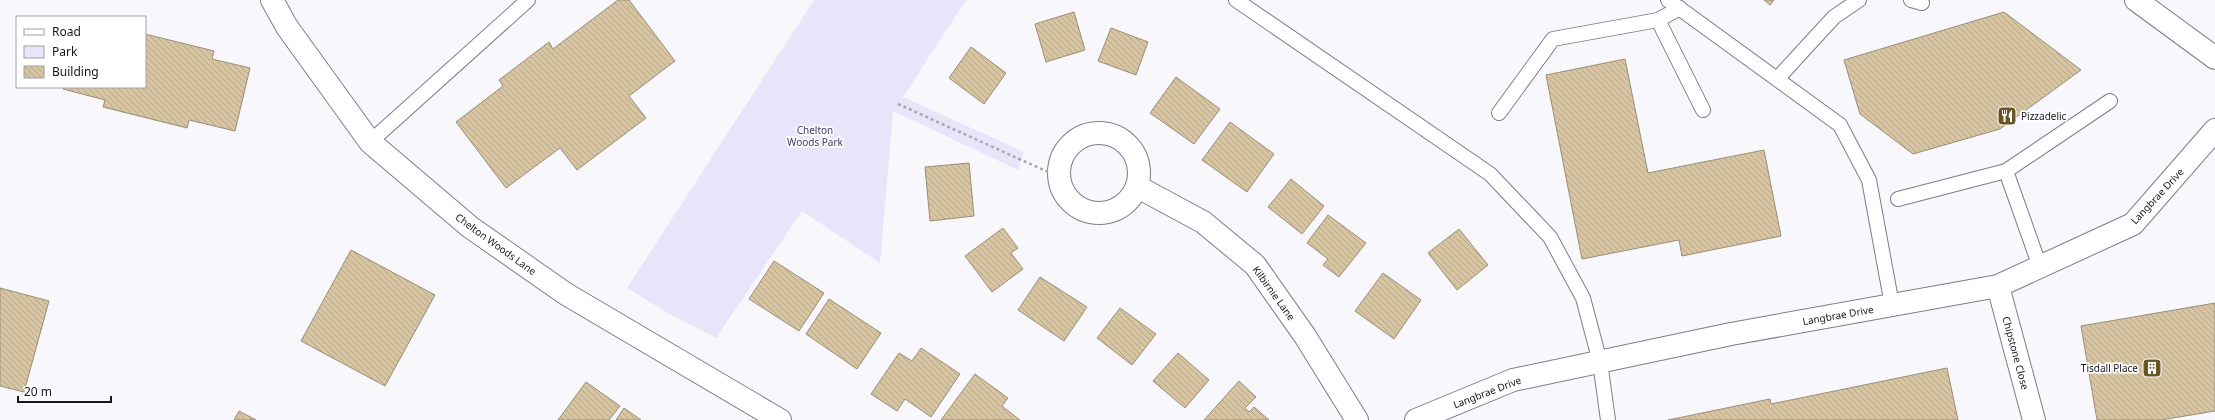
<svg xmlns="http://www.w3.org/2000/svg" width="2215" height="420" font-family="'Noto Sans',sans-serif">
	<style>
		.park { fill: #e8e4fa }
		.building { fill: url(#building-back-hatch); stroke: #9a8e77 }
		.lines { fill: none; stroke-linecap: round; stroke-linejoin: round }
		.lane-casing { stroke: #7f7a91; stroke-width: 16 }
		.street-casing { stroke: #7f7a91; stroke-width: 24 }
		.secondary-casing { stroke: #7f7a91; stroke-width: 24 }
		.path { stroke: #aaa8af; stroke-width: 2.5; stroke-dasharray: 3 3; stroke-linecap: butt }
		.lane { stroke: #fff; stroke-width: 14 }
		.street { stroke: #fff; stroke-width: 22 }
		.secondary { stroke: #fff; stroke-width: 22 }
		.labels { text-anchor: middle; stroke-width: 3.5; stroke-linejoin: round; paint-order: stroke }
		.poi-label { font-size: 10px; fill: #17151e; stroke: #fff; text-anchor: start }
		.park-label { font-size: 10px; fill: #433565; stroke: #fff }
		.street-label { font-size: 10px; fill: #17151e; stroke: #fff }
	</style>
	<defs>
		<pattern id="building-back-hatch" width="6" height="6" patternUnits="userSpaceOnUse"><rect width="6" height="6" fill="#d7c4a0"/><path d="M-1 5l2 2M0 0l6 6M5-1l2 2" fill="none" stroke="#b8a889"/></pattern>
	</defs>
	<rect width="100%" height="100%" fill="#f8f7fc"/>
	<path class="park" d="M814,0H966L903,97L1024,152L1018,170L893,111L880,263L802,211L716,338L671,315L627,288Z"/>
	<path class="building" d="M618,0H629L675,61L629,96L646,118L577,170L560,148L506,188L456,122L503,86L499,80L549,42L553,49Z
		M1764,0H1774L1770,5Z
		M1074,12L1085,50L1046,62L1035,24Z
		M2004,12L2081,70L2000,129L1913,154L1860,114L1844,60Z
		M1111,28L1148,42L1136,75L1098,61Z
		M145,34L214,51L212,59L250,68L235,131L189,120L187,128L103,107L105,100L63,89L64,87H145Z
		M971,47L1006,73L984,104L949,78Z
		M1625,59L1648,173L1764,150L1781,236L1682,256L1679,240L1582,259L1546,75Z
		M1176,77L1220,109L1194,144L1150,113Z
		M1230,122L1274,154L1247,192L1202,160Z
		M969,163L974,216L930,221L925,167Z
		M1291,179L1324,206L1302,234L1268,207Z
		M1328,215L1366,243L1339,277L1323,265L1328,259L1307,243Z
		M1003,228L1018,248L1011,253L1023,269L992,292L965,256Z
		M1459,229L1488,265L1457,290L1428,253Z
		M351,250L435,295L385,386L301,341Z
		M774,261L824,293L799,331L749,299Z
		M1383,273L1421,300L1394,339L1355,311Z
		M1040,277L1087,307L1064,341L1018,310Z
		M0,288L49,301L24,392L0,386Z
		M829,299L881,333L857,369L806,334Z
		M2215,303V411L2161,420H2097L2081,326Z
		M1120,308L1156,334L1132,365L1097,338Z
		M921,348L960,374L931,417L905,399L897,411L871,394L899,353L912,361Z
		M1178,353L1209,380L1185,408L1153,381Z
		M1947,368L1958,420H1668L1770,399L1771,404Z
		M975,374L1008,398L1002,406L1020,420H941Z
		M1239,381L1256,397L1245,408L1249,412L1254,407L1269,420H1204Z
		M586,382L620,406L609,420H558Z
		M624,408L641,420H616Z
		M239,411L256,420H234Z"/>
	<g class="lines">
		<defs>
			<path id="lane" d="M1236,0L1490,174L1550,237L1583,298L1600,362L1608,420
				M1668,0L1840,125L1869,180L1892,305
				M1911,0L1922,3
				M1658,20L1703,110
				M1777,79L1834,17L1859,0
				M1499,113L1553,39L1658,20L1680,8
				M370,142L528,0
				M1898,199L2006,171
				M2040,267L2006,171L2110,101"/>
			<path id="street" d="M272,0L287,27L370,142L470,227L566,294L780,420
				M1059 173a40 40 0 1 1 80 0a40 40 0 1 1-80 0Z
				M1138,187L1203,222L1255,265L1305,336L1357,420
				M1998,286L2034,420"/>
			<path id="secondary" d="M2136,0L2215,58
				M1416,420L1513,380L1731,334L1998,286L2133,224L2215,130"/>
		</defs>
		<use href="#lane" class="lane-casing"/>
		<use href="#street" class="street-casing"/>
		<use href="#secondary" class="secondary-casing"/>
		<path class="path" d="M898,104L1059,177"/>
		<use href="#lane" class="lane"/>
		<use href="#street" class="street"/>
		<use href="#secondary" class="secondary"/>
	</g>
	<defs>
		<symbol id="restaurant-square" viewBox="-11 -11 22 22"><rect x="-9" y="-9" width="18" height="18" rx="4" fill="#6c5525" stroke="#fff"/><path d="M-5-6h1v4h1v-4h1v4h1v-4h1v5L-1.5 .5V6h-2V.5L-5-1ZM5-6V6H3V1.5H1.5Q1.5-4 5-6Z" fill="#fff"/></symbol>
		<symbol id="building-square" viewBox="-11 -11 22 22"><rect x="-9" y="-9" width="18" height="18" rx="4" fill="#6c5525" stroke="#fff"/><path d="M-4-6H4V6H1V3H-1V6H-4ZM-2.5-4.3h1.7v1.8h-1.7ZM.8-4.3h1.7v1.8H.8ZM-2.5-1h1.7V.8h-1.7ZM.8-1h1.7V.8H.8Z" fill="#fff"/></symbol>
	</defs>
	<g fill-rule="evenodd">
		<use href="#restaurant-square" x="1996" y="105" width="22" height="22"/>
		<use href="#building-square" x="2141" y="357" width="22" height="22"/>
	</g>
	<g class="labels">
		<g class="poi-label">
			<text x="2021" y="120">Pizzadelic</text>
			<text x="2138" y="372" text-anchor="end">Tisdall Place</text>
		</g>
		<g class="park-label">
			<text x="815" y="134">Chelton<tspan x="815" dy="12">Woods Park</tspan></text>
		</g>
		<g class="street-label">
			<text transform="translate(2157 196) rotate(-47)" y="4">Langbrae Drive</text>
			<text transform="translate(496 244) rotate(36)" y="4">Chelton Woods Lane</text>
			<text transform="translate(1274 293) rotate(54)" y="4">Kilbirnie Lane</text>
			<text transform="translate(1838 315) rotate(-10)" y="4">Langbrae Drive</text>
			<text transform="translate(2016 353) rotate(75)" y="4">Chipstone Close</text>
			<text transform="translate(1487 392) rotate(-21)" y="4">Langbrae Drive</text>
		</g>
	</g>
	<rect x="16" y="16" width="130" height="72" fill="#ffffff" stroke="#a2a1a5"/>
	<rect x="24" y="29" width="20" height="6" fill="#ffffff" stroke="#a2a1a5"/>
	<text x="52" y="36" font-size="12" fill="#17151e">Road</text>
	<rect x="24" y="46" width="20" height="12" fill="#e8e4fa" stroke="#a2a1a5"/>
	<text x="52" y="56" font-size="12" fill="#17151e">Park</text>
	<rect x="24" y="66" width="20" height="12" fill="url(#building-back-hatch)" stroke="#a2a1a5"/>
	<text x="52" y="76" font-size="12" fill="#17151e">Building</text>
	<path d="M18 396v6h93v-6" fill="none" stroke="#17151e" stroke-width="2"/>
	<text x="24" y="396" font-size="12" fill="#17151e" stroke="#ffffff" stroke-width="3" paint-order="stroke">20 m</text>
</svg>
